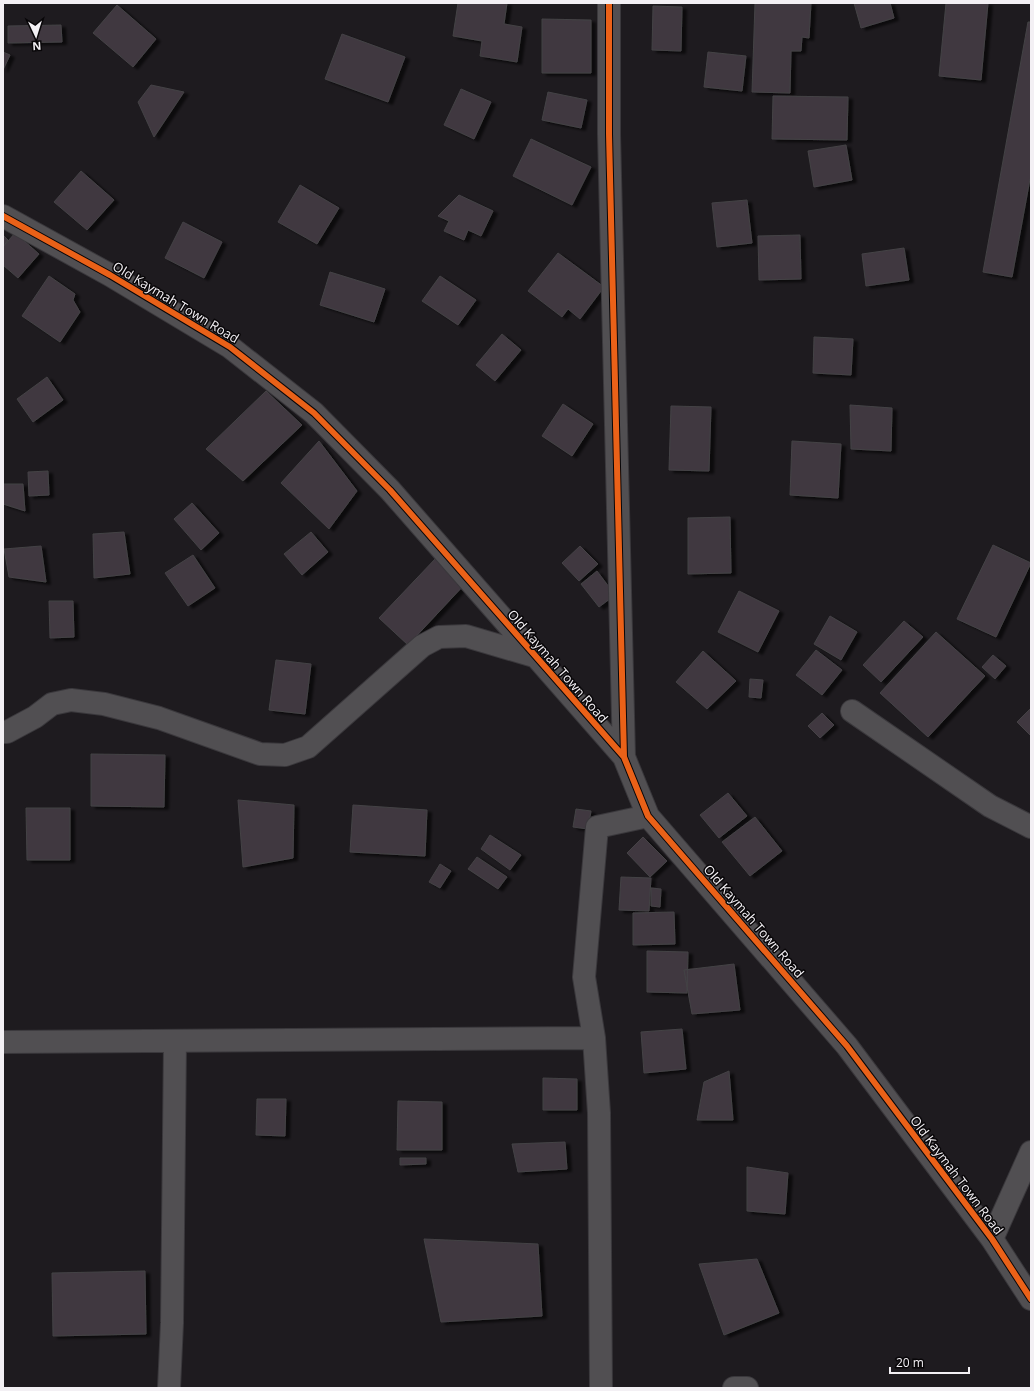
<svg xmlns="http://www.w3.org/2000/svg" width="1034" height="1391" font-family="'Open Sans',sans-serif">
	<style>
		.building { fill: #3f3941; stroke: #444245; filter: url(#shadow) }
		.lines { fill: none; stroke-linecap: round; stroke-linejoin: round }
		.minor-casing { stroke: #3a383c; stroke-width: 24 }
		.minor { stroke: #514f52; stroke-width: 22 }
		.cycleway-casing { stroke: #080608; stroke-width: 8 }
		.cycleway { stroke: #ea6118; stroke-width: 6 }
		.labels { text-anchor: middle; stroke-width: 3; stroke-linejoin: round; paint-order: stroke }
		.street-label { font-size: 13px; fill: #f3f0f4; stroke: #080608 }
	</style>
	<defs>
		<filter id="shadow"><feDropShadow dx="4.5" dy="2.5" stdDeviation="1" flood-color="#0009"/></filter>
	</defs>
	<rect width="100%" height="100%" fill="#1e1b1f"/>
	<path class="building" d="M458,3H507L504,24L522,27L517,62L480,56L482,41L453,36Z
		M755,3H811L809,38L802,37L801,51H791L790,93L752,92Z
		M854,3H890L894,18L861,28Z
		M946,3H988L981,80L939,76Z
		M117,5L156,39L133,67L93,33Z
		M653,6L682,7L681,51L652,50Z
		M542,19L591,20V73H542Z
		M1028,22H1031V179H1030L1012,277L983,272Z
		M61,25L62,42L8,43V26Z
		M342,34L405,57L388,102L325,79Z
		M3,52L10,55L3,70Z
		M708,52L746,56L742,91L704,87Z
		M151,85L184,92L154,137L138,102Z
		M461,89L491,102L474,139L444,125Z
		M548,92L587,100L581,128L542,120Z
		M773,96L848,97L847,140L772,139Z
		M531,139L591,167L572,205L513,176Z
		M846,145L852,180L814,187L808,151Z
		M81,171L114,200L87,230L54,202Z
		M300,185L339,208L317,244L278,222Z
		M459,195L493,211L481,236L468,230L464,240L444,231L449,221L438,216Z
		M747,200L752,243L717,247L712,203Z
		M183,222L222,242L204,278L165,258Z
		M15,233L39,254L18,278L3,265V247Z
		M3,235L8,240L3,247Z
		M800,235L801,279L759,280L758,236Z
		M904,248L909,280L866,286L862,254Z
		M558,253L604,287L580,319L568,309L562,317L528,291Z
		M330,272L385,289L374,322L320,305Z
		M49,276L75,294L73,300L80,312L60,342L22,316Z
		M440,276L476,300L458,325L422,301Z
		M502,334L521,350L495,381L476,365Z
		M814,337L853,339L851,375L813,373Z
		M47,377L63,400L33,422L17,399Z
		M266,391L302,425L243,481L206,449Z
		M563,404L593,424L572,456L542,436Z
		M850,405L892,408L891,451L851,449Z
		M671,406L711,407L709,471L669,470Z
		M319,441L357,491L329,529L281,483Z
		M792,441L841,444L838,498L790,495Z
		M48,471L49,495L29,496L28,472Z
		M3,484H23L25,511L3,504Z
		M192,503L219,533L201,550L174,519Z
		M730,517L731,573L688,574V518Z
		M124,532L130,574L94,578L93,534Z
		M311,532L328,552L302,575L284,554Z
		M993,545L1031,563L996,637L957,619Z
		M41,546L46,582L9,577L4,549Z
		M580,546L598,564L579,581L562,563Z
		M193,555L215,588L188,606L165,573Z
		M436,558L465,584L408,645L379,618Z
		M597,571L615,595L599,607L581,584Z
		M739,591L779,611L758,652L718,632Z
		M49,601H73L74,637L50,638Z
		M830,616L857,632L841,660L814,644Z
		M904,621L923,637L881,682L863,665Z
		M936,632L985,676L928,737L880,693Z
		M816,650L842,670L822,695L796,675Z
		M703,651L736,681L707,709L676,682Z
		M993,655L1006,666L995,679L982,667Z
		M276,660L311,664L305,714L269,710Z
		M750,679L763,680L761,698L749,697Z
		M1031,708V736L1017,722Z
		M822,713L834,725L820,738L808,726Z
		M91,754L165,755L164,807L91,806Z
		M728,793L747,816L719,838L700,815Z
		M238,800L294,805L293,858L243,867Z
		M353,805L427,810L425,856L350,852Z
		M26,808H70V860H27Z
		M576,809L591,811L588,829L573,827Z
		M755,817L782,851L750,876L722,842Z
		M490,835L521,855L510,870L481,849Z
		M643,837L667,861L650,877L627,853Z
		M477,857L507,877L498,889L468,869Z
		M440,864L451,871L440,888L429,882Z
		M621,877L651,878L649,911L619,910Z
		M651,888L661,889L660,907L651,906Z
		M674,912L675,944L633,945V913Z
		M647,951L688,952L687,993L647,992Z
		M734,964L740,1010L692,1014L684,970Z
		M682,1029L686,1069L644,1073L641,1032Z
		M729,1071L733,1120H697L704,1082Z
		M543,1078L577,1079V1110H543Z
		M257,1099H286L285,1136L256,1135Z
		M398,1101L442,1102V1150H397Z
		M565,1142L567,1169L518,1172L512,1144Z
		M400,1158H426V1164L400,1165Z
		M747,1167L788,1173L785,1214L747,1211Z
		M424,1239L538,1244L542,1316L441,1322Z
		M757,1259L779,1313L724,1335L699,1264Z
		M145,1271L146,1334L53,1336L52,1273Z"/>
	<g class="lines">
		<defs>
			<path id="minor" d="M609,3V134L624,757
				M3,216L110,275L230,347L314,413L390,490L624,757L648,816L847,1046L992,1239L1031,1299
				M852,711L990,806L1031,827
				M3,732H7L35,717L52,704L71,700L104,704L159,718L260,754L285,755L308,747L422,646L439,637L466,636L534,656
				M3,1042L594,1038
				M992,1239L1031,1152
				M169,1388L172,1323L175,1041
				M601,1388L599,1113L594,1038L584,977L597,827L648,816
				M734,1388H747"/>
		</defs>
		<use href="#minor" class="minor-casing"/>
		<use href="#minor" class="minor"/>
		<defs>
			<path id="cycleway" d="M609,3V134L624,757
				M3,216L110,275L230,347L314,413L390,490L624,757L648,816L847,1046L992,1239L1031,1299"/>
		</defs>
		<use href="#cycleway" class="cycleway-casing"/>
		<use href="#cycleway" class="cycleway"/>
	</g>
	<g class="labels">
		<g class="street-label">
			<text transform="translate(176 302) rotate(31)" y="5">Old Kaymah Town Road</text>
			<text transform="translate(558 666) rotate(49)" y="5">Old Kaymah Town Road</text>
			<text transform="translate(754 921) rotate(49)" y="5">Old Kaymah Town Road</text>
			<text transform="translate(957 1175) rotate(53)" y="5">Old Kaymah Town Road</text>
		</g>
	</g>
	<rect width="1034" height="1391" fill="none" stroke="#f3f0f4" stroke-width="8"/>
	<g transform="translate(36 36) rotate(176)" stroke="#080608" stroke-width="3" paint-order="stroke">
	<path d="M0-3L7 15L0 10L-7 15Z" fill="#f3f0f4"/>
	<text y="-6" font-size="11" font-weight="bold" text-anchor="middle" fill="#f3f0f4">N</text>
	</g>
	<path d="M890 1367v6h79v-6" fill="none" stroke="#f3f0f4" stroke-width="2"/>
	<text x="896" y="1367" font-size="12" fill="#f3f0f4" stroke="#080608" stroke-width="3" paint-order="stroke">20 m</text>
</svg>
